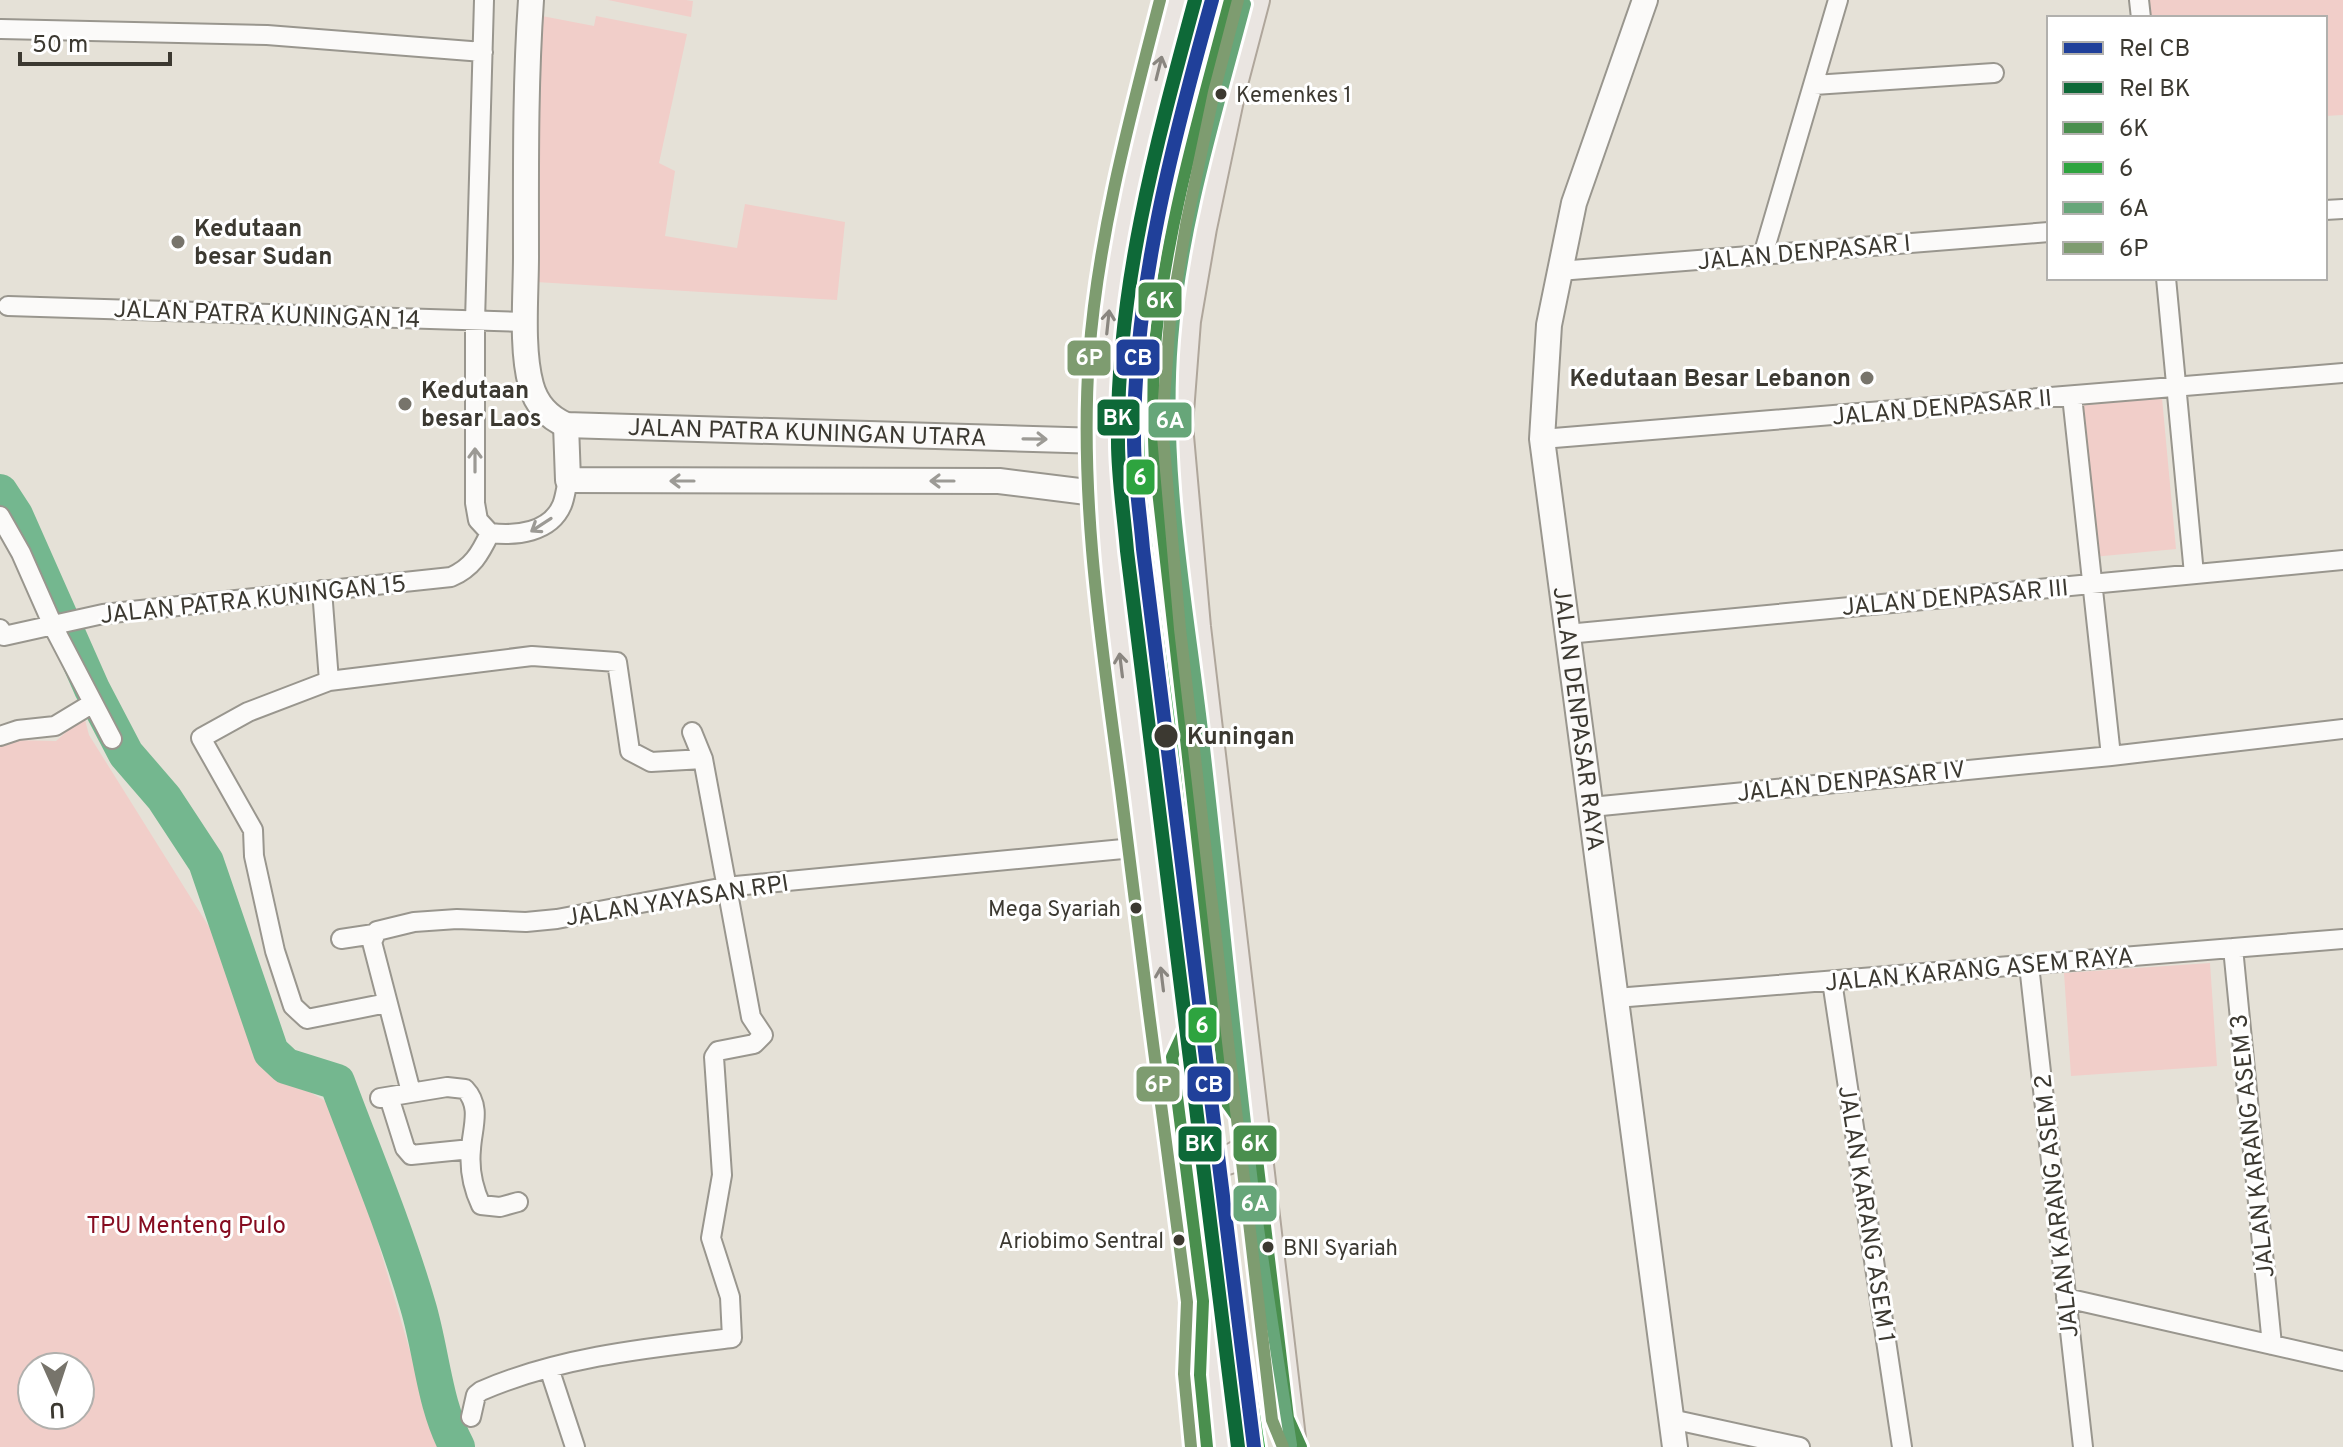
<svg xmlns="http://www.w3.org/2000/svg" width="2343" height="1447" font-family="Overpass,sans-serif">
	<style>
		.green { fill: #f1cec9; fill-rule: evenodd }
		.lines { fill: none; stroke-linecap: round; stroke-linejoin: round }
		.river { stroke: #74b78f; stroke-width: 36 }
		.street-casing { stroke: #99968e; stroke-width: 22 }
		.secondary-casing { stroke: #99968e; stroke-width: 28 }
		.primary-casing { stroke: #afa69b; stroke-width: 32 }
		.street { stroke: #fbfaf9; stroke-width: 18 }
		.secondary { stroke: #fbfaf9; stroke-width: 24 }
		.primary { stroke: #eae5e1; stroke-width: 28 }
		.bus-1-casing { stroke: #fff; stroke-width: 18 }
		.bus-2-casing { stroke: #fff; stroke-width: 18 }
		.bus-3-casing { stroke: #fff; stroke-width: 18 }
		.bus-4-casing { stroke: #fff; stroke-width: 18 }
		.bus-1 { stroke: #4a8f4e; stroke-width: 12 }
		.bus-2 { stroke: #2ea43f; stroke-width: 12 }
		.bus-3 { stroke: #67a679; stroke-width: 12 }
		.bus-4 { stroke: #7e9c70; stroke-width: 12 }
		.rail-1-casing { stroke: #fff; stroke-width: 20 }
		.rail-2-casing { stroke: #fff; stroke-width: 20 }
		.rail-1 { stroke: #20409a; stroke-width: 14 }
		.rail-2 { stroke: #0e6938; stroke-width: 14 }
		.oneway { stroke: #8a8680 }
		.oneway2 { stroke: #9c9a95 }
		.bus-dot { fill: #3c3931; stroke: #fff; stroke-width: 3 }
		.poi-dot { fill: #77746b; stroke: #fff; stroke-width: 3 }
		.labels { text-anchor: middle; stroke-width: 6; stroke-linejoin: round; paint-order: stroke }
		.bus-label { font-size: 22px; fill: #3c3931; stroke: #fff; text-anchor: start }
		.poi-label { font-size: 24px; font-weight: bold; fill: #3c3931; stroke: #fff; text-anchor: start }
		.street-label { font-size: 24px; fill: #3c3931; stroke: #fff }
		.stop-label { font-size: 24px; font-weight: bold; fill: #3c3931; stroke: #fff; text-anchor: start }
		.park-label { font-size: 24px; fill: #860c20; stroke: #fff }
		.line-badge { stroke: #fff; stroke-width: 3 }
		.badge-label { font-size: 22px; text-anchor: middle; font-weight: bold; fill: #fff }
	</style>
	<rect width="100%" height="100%" fill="#e5e1d7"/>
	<path class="green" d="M608,0H686L693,1L691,17Z
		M2149,0H2343V115L2325,116V18H2150Z
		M542,16L594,26L596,16L687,34L659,163L675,171L665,236L737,248L745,204L845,222L837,300L536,282Z
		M2162,398L2176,549L2093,557L2078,406Z
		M84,716L89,735L226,954L263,1065L339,1109L438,1447H0V746L9,740L56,741ZM32,1367H80V1415H32Z
		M2210,963L2217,1066L2071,1076L2064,973Z"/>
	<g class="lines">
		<path class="river" d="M0,492L15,515L92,689L126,754L164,798L206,862L271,1052L286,1066L337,1082C365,1157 396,1230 418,1306C432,1353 434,1404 457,1447"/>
		<defs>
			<path id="street" d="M484,0L475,321V503L478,520L490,533
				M2139,0L2141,18
				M1,29L267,35L483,52
				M1814,85L1994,73
				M2325,210L2343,209
				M1763,255L1838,0
				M1559,271L2049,232
				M2166,278L2194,574
				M8,306L526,322
				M2072,396L2111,756
				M1542,439L2343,373
				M0,516L21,553L55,630L112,739
				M490,533C516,536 550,533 562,505C565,498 566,488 568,480
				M322,590L329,681
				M0,629L4,636L103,614L451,577C472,568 480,554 490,533
				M1567,634L2343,560
				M0,736L18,730L55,726L93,703
				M1591,807L2111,756L2343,729
				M341,939L374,934
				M2233,948L2272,1345
				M2029,965L2083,1447
				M1832,981L1902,1447
				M1616,998L2343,939
				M387,1003L307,1019L293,1006L275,951L254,856L253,830L201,738L248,712L329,681L532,656L617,662L630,751L651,762L703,759
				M411,1092L372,942L377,931L414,922L457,919L526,922L557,919L725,887L1144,847
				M389,1097L405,1148L411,1155L471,1149
				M380,1098L447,1087L465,1089C482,1107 472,1128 471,1149C469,1169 473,1188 481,1205L500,1207L518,1202
				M2066,1298L2343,1361
				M549,1368L575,1447
				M471,1417L476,1395L481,1391C559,1357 647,1348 732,1338L730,1297L711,1238L722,1175L714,1057L718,1051L754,1044L763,1035L751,1017L703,759L692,732
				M1671,1419L1800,1447"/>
			<g id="secondary">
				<path id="s1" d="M531,0C525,86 526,171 526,257C526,295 521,349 531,385C536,404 548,417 566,425L1102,441"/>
				<path id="s2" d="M1645,0L1574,203L1549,325L1542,439L1675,1447"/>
				<path d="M566,425L568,480L999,481L1103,494"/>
			</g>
			<path id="primary" d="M1177,0C1146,117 1115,235 1105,356C1095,485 1114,615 1131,744C1154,921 1180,1099 1200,1278L1211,1346L1221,1373L1228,1407L1232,1447
				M1255,0L1230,95L1202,228L1186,321L1178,425L1196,627L1292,1447
				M1183,1143C1213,1167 1225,1168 1255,1142
				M1203,1333L1200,1375L1207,1447"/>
		</defs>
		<use href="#street" class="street-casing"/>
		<use href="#secondary" class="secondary-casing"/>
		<use href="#primary" class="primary-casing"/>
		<use href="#street" class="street"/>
		<use href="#secondary" class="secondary"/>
		<use href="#primary" class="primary"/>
		<defs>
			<path id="bus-1" d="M1230,0C1201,110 1168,221 1156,335C1152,378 1153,421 1155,464L1227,1103L1255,1142L1288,1418L1301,1447
				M1185,1029L1172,1057L1203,1301L1200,1375L1207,1447"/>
			<path id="bus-2" d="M1213,0C1184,111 1149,223 1140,337C1129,475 1156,611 1172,747C1189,895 1203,1044 1221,1192C1232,1278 1246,1362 1259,1447"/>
			<path id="bus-3" d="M1245,4C1216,114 1181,226 1172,340C1161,477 1189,612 1204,748C1221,895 1235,1044 1253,1191C1264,1276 1278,1360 1291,1445"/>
			<path id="bus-4" d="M1160,0C1130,117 1098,235 1089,356C1079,502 1102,646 1121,790C1142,961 1164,1131 1187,1302L1184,1374L1191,1447
				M1238,0L1214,92L1186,225L1170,320L1162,425L1180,629L1272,1420L1283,1447"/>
		</defs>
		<use href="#bus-1" class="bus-1-casing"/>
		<use href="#bus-2" class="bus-2-casing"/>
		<use href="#bus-3" class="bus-3-casing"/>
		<use href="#bus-4" class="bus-4-casing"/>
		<use href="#bus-1" class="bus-1"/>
		<use href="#bus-2" class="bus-2"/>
		<use href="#bus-3" class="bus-3"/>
		<use href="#bus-4" class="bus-4"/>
		<defs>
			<path id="rail-1" d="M1212,0C1172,144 1134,289 1134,439C1134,476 1140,513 1143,549L1254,1447"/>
			<path id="rail-2" d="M1195,0C1156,144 1116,291 1118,442C1118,478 1124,515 1127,551L1238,1447"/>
		</defs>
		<use href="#rail-1" class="rail-1-casing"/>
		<use href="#rail-2" class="rail-2-casing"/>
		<use href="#rail-1" class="rail-1"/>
		<use href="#rail-2" class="rail-2"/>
	</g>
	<defs><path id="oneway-shaft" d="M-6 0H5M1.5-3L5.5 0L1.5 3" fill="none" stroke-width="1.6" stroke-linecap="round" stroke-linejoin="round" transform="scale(2)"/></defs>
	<g class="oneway">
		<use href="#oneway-shaft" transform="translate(1159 68) rotate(-76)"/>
		<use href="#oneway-shaft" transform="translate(1108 322) rotate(-84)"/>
		<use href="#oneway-shaft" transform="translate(1121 665) rotate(-97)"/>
		<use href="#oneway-shaft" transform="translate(1162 979) rotate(-97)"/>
	</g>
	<g class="oneway2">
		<use href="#oneway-shaft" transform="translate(1035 439) rotate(1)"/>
		<use href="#oneway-shaft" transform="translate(475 460) rotate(-90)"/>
		<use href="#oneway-shaft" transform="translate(682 481) rotate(-180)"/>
		<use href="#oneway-shaft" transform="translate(942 481) rotate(-180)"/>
		<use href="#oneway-shaft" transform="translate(541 525) rotate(147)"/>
	</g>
	<g class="bus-dot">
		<circle cx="1221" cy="94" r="7"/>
		<circle cx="1166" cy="736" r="13"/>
		<circle cx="1136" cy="908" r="7"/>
		<circle cx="1179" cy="1240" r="7"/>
		<circle cx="1268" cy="1247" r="7"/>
	</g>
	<g class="poi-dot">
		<circle cx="178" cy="242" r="8"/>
		<circle cx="1867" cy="378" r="8"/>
		<circle cx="405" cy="404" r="8"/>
	</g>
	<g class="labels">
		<g class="bus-label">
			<text x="1236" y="102">Kemenkes 1</text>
			<text x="1121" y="916" text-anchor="end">Mega Syariah</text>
			<text x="1164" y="1248" text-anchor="end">Ariobimo Sentral</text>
			<text x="1283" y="1255">BNI Syariah</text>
		</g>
		<g class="poi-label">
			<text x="194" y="236">Kedutaan<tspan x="194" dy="28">besar Sudan</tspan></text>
			<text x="1851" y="386" text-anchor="end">Kedutaan Besar Lebanon</text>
			<text x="421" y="398">Kedutaan<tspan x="421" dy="28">besar Laos</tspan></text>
		</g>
		<g class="street-label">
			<text transform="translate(1804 252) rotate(-5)" y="8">JALAN DENPASAR I</text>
			<text transform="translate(267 314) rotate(2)" y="8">JALAN PATRA KUNINGAN 14</text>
			<text transform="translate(1942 407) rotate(-5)" y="8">JALAN DENPASAR II</text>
			<text dy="8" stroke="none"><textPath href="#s1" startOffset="682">JALAN PATRA KUNINGAN UTARA</textPath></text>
			<text transform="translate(1955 597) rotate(-5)" y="8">JALAN DENPASAR III</text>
			<text transform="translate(253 599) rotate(-6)" y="8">JALAN PATRA KUNINGAN 15</text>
			<text dy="8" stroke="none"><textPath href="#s2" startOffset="736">JALAN DENPASAR RAYA</textPath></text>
			<text transform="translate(1851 781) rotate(-6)" y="8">JALAN DENPASAR IV</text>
			<text transform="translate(677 900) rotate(-9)" y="8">JALAN YAYASAN RPI</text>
			<text transform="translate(1979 969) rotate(-5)" y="8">JALAN KARANG ASEM RAYA</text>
			<text transform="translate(2252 1146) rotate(-96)" y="8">JALAN KARANG ASEM 3</text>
			<text transform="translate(2056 1206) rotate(-96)" y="8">JALAN KARANG ASEM 2</text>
			<text transform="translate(1867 1214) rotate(81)" y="8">JALAN KARANG ASEM 1</text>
		</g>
		<g class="stop-label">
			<text x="1187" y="744">Kuningan</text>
		</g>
		<g class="park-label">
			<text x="186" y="1233">TPU Menteng Pulo</text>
		</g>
	</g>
	<g class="line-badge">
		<rect x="1137" y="281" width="46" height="38" rx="8" fill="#4a8f4e"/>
		<rect x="1115" y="338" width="46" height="39" rx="8" fill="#20409a"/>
		<rect x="1066" y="339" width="46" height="38" rx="8" fill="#7e9c70"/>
		<rect x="1096" y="398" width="45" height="39" rx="8" fill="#0e6938"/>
		<rect x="1147" y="401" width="46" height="38" rx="8" fill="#67a679"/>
		<rect x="1125" y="458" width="31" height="38" rx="8" fill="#2ea43f"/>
		<rect x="1187" y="1006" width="31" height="38" rx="8" fill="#2ea43f"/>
		<rect x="1135" y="1065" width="46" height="38" rx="8" fill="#7e9c70"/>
		<rect x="1186" y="1065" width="46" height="38" rx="8" fill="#20409a"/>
		<rect x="1232" y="1124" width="46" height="39" rx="8" fill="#4a8f4e"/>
		<rect x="1177" y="1125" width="46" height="38" rx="8" fill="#0e6938"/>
		<rect x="1232" y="1184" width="46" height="39" rx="8" fill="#67a679"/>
	</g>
	<g class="badge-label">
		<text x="1160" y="308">6K</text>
		<text x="1138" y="365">CB</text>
		<text x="1089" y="365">6P</text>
		<text x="1118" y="425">BK</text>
		<text x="1170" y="428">6A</text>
		<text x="1140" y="485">6</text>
		<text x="1202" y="1033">6</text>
		<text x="1158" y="1092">6P</text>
		<text x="1209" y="1092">CB</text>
		<text x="1255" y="1151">6K</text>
		<text x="1200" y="1151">BK</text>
		<text x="1255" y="1211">6A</text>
	</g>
	<rect x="2047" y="16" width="280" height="264" fill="#ffffff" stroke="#b1b0ad" stroke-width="2"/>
	<rect x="2063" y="42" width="40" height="12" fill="#20409a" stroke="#b1b0ad" stroke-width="2"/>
	<text x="2119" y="56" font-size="24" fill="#3c3931">Rel CB</text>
	<rect x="2063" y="82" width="40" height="12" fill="#0e6938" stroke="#b1b0ad" stroke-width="2"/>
	<text x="2119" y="96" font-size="24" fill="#3c3931">Rel BK</text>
	<rect x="2063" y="122" width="40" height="12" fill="#4a8f4e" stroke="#b1b0ad" stroke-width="2"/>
	<text x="2119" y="136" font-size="24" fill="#3c3931">6K</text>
	<rect x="2063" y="162" width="40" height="12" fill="#2ea43f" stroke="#b1b0ad" stroke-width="2"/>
	<text x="2119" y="176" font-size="24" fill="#3c3931">6</text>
	<rect x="2063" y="202" width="40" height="12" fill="#67a679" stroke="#b1b0ad" stroke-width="2"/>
	<text x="2119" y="216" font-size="24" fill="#3c3931">6A</text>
	<rect x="2063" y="242" width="40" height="12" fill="#7e9c70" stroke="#b1b0ad" stroke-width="2"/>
	<text x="2119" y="256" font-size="24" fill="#3c3931">6P</text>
	<g transform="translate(56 1391) rotate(177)"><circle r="38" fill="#ffffff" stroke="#b1b0ad" stroke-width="2"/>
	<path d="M0-6L14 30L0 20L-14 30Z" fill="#77746b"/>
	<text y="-12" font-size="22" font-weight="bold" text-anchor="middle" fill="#3c3931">U</text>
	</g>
	<path d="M20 52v12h150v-12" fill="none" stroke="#3c3931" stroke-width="4"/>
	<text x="32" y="52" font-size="24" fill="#3c3931" stroke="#ffffff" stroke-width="6" paint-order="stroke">50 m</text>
</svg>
